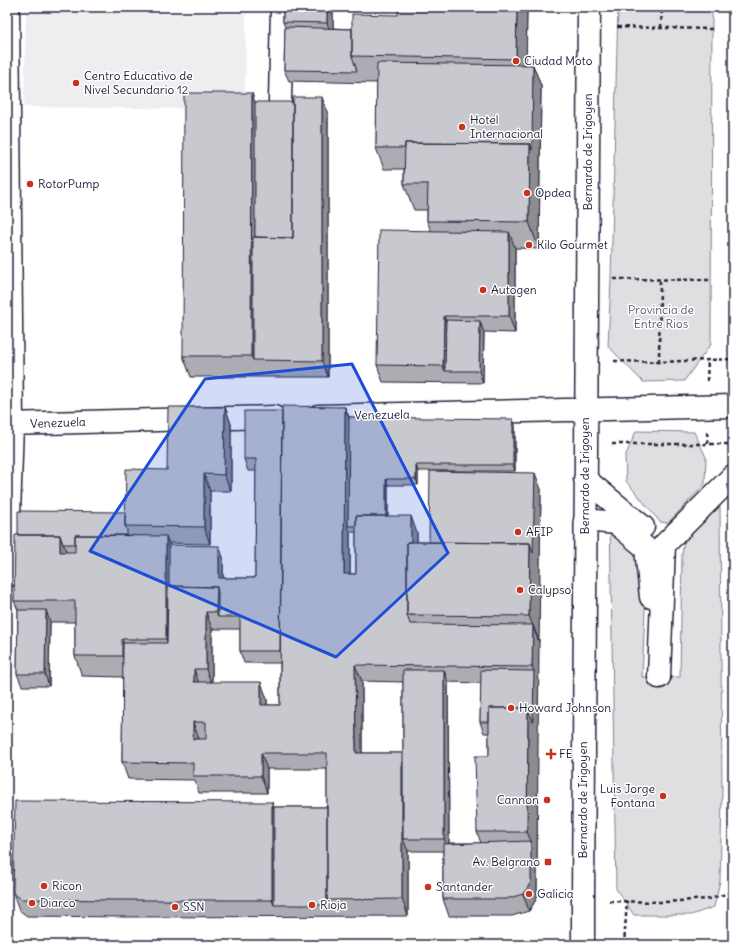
<svg xmlns="http://www.w3.org/2000/svg" width="740" height="952" font-family="Delius,sans-serif">
	<style>
		.built { fill: #eeeef1 }
		.green { fill: #dfdfe2; stroke: #80808e }
		.lines { fill: none; stroke-linecap: round; stroke-linejoin: round }
		.minor-casing { stroke: #22223b; stroke-width: 25 }
		.path { stroke: #22223b; stroke-width: 2.5; stroke-dasharray: 4 3; stroke-linecap: butt }
		.minor { stroke: #fff; stroke-width: 22 }
		.wall { fill: #acacb2; stroke: #22223b; fill-rule: evenodd }
		.shaded-wall { fill: #8c8c91; stroke: #22223b }
		.building { fill: #c8c8cf; stroke: #22223b; fill-rule: evenodd }
		.marked { fill: #1d4ed8; fill-opacity: 0.2; stroke: #1d4ed8; stroke-width: 3; stroke-linejoin: round }
		.poi-dot { fill: #c8321e; stroke: #fff; stroke-width: 1.5 }
		.labels { text-anchor: middle; stroke-width: 3; stroke-linejoin: round; paint-order: stroke }
		.poi-label { font-size: 12px; fill: #22223b; stroke: #fff; text-anchor: start }
		.street-label { font-size: 12px; fill: #22223b; stroke: #fff }
		.park-label { font-size: 12px; fill: #5b5b6d; stroke: #fff }
	</style>
	<rect width="100%" height="100%" fill="#fff"/>
	<filter id="ink" filterUnits="userSpaceOnUse"><feTurbulence type="fractalNoise" baseFrequency=".025" numOctaves="2"/><feDisplacementMap in="SourceGraphic" scale="8" xChannelSelector="R" yChannelSelector="G"/><feConvolveMatrix kernelMatrix="1 2 1 2 8 2 1 2 1" color-interpolation-filters="sRGB"/></filter>
	<g filter="url(#ink)">
		<path class="built" d="M26,12L246,14L245,109L24,107Z"/>
		<path class="green" d="M618,7H712L711,344L684,381L643,382L608,346L611,279Z
			M636,431L694,432L706,457L705,484L668,523L660,522L626,481L625,457Z
			M720,505L722,799L720,881L714,907L691,915H634L616,889L610,517L647,567L642,677H680L682,555L684,540Z"/>
		<g class="lines">
			<defs>
				<path id="minor" d="M280,101L282,7
					M318,416L733,406
					M7,424L274,417
					M585,479L643,527
					M585,520L616,523L646,548L651,597
					M7,576L12,424L8,7
					M659,677L664,545L733,476
					M583,945V900L589,7"/>
			</defs>
			<use href="#minor" class="minor-casing"/>
			<path class="path" d="M617,27L712,29
				M661,28L662,7
				M614,279L711,280
				M614,361L659,362L733,359
				M659,362L660,281
				M707,381L708,360
				M707,432L708,445
				M612,444H733
				M609,901L664,902L709,899L733,892
				M624,945L627,901"/>
			<use href="#minor" class="minor"/>
		</g>
		<path class="wall" d="M283,7H333V28L352,29L398,15L527,7L526,65H533L541,86L539,249L515,248V333L484,332L483,383L383,382L377,365L431,231L427,221V210H414L404,184V169H384L376,148L377,83L289,81L284,70L285,27L283,22Z
			M255,102L328,114V377H191L183,356Z
			M225,407L231,424V491H210V544L169,543V545L223,557V578H255L256,471H248L244,459L282,411L345,407L349,417L515,425V471H418V485H388V516L417,533V542H429L541,489L537,734V898L529,911L512,916H449L443,899V851H408V916L125,917L27,916L19,910L13,893L274,807H327V769H267V793H199L195,780L128,779L122,762L123,677L82,676L75,656V622H50L49,686H22L17,674L18,610L14,601L18,535L125,512L167,470ZM350,532H356V574H350ZM212,629H240V651L244,663H280V705H267V699L212,682ZM362,681L403,682V758L402,753H362ZM448,682L481,683L480,722L484,733H489V756L477,832L481,843H449Z"/>
		<path class="shaded-wall" d="M327,7H333V40L327,23Z
			M517,7H527L526,85L516,59Z
			M533,65L541,86L539,249L529,222L530,144Z
			M252,93L259,114L253,360L251,356Z
			M322,97L328,114V377L322,361Z
			M509,232L515,248V333L509,316Z
			M444,316L450,332L445,371L443,366Z
			M480,321L484,333L483,383L479,371Z
			M225,407L231,424V491L224,475Z
			M345,407L351,424L348,526L350,532V591L344,574Z
			M513,419L515,425V471L513,465Z
			M416,465L418,471V485L416,479Z
			M535,473L541,489L539,642L529,616L530,543Z
			M204,474L210,491V544L204,527Z
			M386,479L388,485V533L386,527Z
			M411,516L417,533V615H410Z
			M60,535L68,556L60,552Z
			M166,536L174,556L173,660L166,639Z
			M219,546L223,557V590L219,578Z
			M217,587L223,603L218,617L216,612Z
			M46,610L50,622L49,686L45,674Z
			M206,612L212,629V686L206,669Z
			M533,625L539,642L537,858V898L529,911L523,894L531,841L527,832L528,708L534,671L532,667Z
			M122,639L129,660V677L122,656Z
			M355,665L362,681V770L356,753Z
			M194,669L200,686L194,682Z
			M444,670L448,682L449,851L444,839Z
			M261,682L267,699V722L261,705Z
			M193,722L199,739H193Z
			M261,753L267,769V793L261,776Z
			M402,753L408,769L403,839L408,851V916L402,899Z
			M272,802L278,819L274,905L272,900Z"/>
		<path class="building" d="M283,7H327V23L283,22Z
			M398,7H517L516,59L352,56V14L398,15Z
			M285,27L352,29V56L357,71L284,70Z
			M377,63L533,65L532,150L530,144L405,143V148H376Z
			M184,93H252L251,356H183Z
			M293,97H322V361L253,360V237L293,238Z
			M255,102H293V238L255,237Z
			M405,143L530,144L529,222L427,221L428,184H404Z
			M379,230L509,232V316H444L443,366L377,365Z
			M446,320L480,321L479,371H445Z
			M282,406L345,407L344,574H356V516H411V542H407V615L410,624L533,625L532,667L355,665L356,753H402V899L327,900V753H261V776H193V763L122,762L123,643H167L168,586L217,587L216,612H206V669H194V682H261V705H280ZM193,722H206V739H193Z
			M168,407H225L224,475L204,474V527L125,526L126,469L167,470Z
			M244,411H282L280,651H240V617H218V592L217,587L169,586V545L219,546V578H255L256,459H244Z
			M349,417L513,419V465H416V479H386V516H356V526H348Z
			M430,471L535,473L533,553L530,543L429,542Z
			M18,511L125,512V526L127,530V535H75V544H63L60,535H18Z
			M15,535H60V552H75V535L166,536V639H122V656H75V601H14Z
			M407,542L530,543L529,616L407,615Z
			M18,610H46L45,674H17Z
			M403,670H444V839H403Z
			M481,670L534,671L533,722L528,708H489V722H480Z
			M489,708H528L527,832H477L475,756H489Z
			M15,801L272,802V900H119L21,899L13,893Z
			M274,807H327V900L329,905H274Z
			M531,841V882L523,894L506,899H443V844Z"/>
	</g>
	<path class="marked" d="M352,364L448,553L336,657L90,551L205,379Z"/>
	<g class="poi-dot">
		<circle cx="516" cy="61" r="4"/>
		<circle cx="76" cy="83" r="4"/>
		<circle cx="462" cy="127" r="4"/>
		<circle cx="30" cy="184" r="4"/>
		<circle cx="527" cy="193" r="4"/>
		<circle cx="529" cy="245" r="4"/>
		<circle cx="483" cy="290" r="4"/>
		<circle cx="518" cy="532" r="4"/>
		<circle cx="520" cy="590" r="4"/>
		<circle cx="511" cy="708" r="4"/>
		<path d="M549 748h4v4h4v4h-4v4h-4v-4h-4v-4h4z"/>
		<circle cx="663" cy="796" r="4"/>
		<circle cx="547" cy="800" r="4"/>
		<rect x="544" y="858" width="8" height="8" rx="2"/>
		<circle cx="44" cy="886" r="4"/>
		<circle cx="428" cy="887" r="4"/>
		<circle cx="529" cy="894" r="4"/>
		<circle cx="32" cy="903" r="4"/>
		<circle cx="312" cy="905" r="4"/>
		<circle cx="175" cy="907" r="4"/>
	</g>
	<g class="labels">
		<g class="poi-label">
			<text x="524" y="65">Ciudad Moto</text>
			<text x="84" y="80">Centro Educativo de<tspan x="84" dy="14">Nivel Secundario 12</tspan></text>
			<text x="470" y="124">Hotel<tspan x="470" dy="14">Internacional</tspan></text>
			<text x="38" y="188">RotorPump</text>
			<text x="535" y="197">Opdea</text>
			<text x="537" y="249">Kilo Gourmet</text>
			<text x="491" y="294">Autogen</text>
			<text x="526" y="536">AFIP</text>
			<text x="528" y="594">Calypso</text>
			<text x="519" y="712">Howard Johnson</text>
			<text x="559" y="758">FE</text>
			<text x="655" y="793" text-anchor="end">Luis Jorge<tspan x="655" dy="14">Fontana</tspan></text>
			<text x="539" y="804" text-anchor="end">Cannon</text>
			<text x="540" y="866" text-anchor="end">Av. Belgrano</text>
			<text x="52" y="890">Ricon</text>
			<text x="436" y="891">Santander</text>
			<text x="537" y="898">Galicia</text>
			<text x="40" y="907">Diarco</text>
			<text x="320" y="909">Rioja</text>
			<text x="183" y="911">SSN</text>
		</g>
		<g class="street-label">
			<text transform="translate(588 152) rotate(-90)" y="4">Bernardo de Irigoyen</text>
			<text transform="translate(382 415) rotate(-1)" y="4">Venezuela</text>
			<text transform="translate(58 423) rotate(-2)" y="4">Venezuela</text>
			<text transform="translate(585 476) rotate(-90)" y="4">Bernardo de Irigoyen</text>
			<text transform="translate(583 800) rotate(-90)" y="4">Bernardo de Irigoyen</text>
		</g>
		<g class="park-label">
			<text x="661" y="314">Provincia de<tspan x="661" dy="14">Entre Rios</tspan></text>
		</g>
	</g>
	<rect width="740" height="952" fill="none" stroke="#fff" stroke-width="24"/>
	<rect x="12" y="12" width="716" height="928" fill="none" stroke="#22223b" stroke-width="1.5" filter="url(#ink)"/>
</svg>
